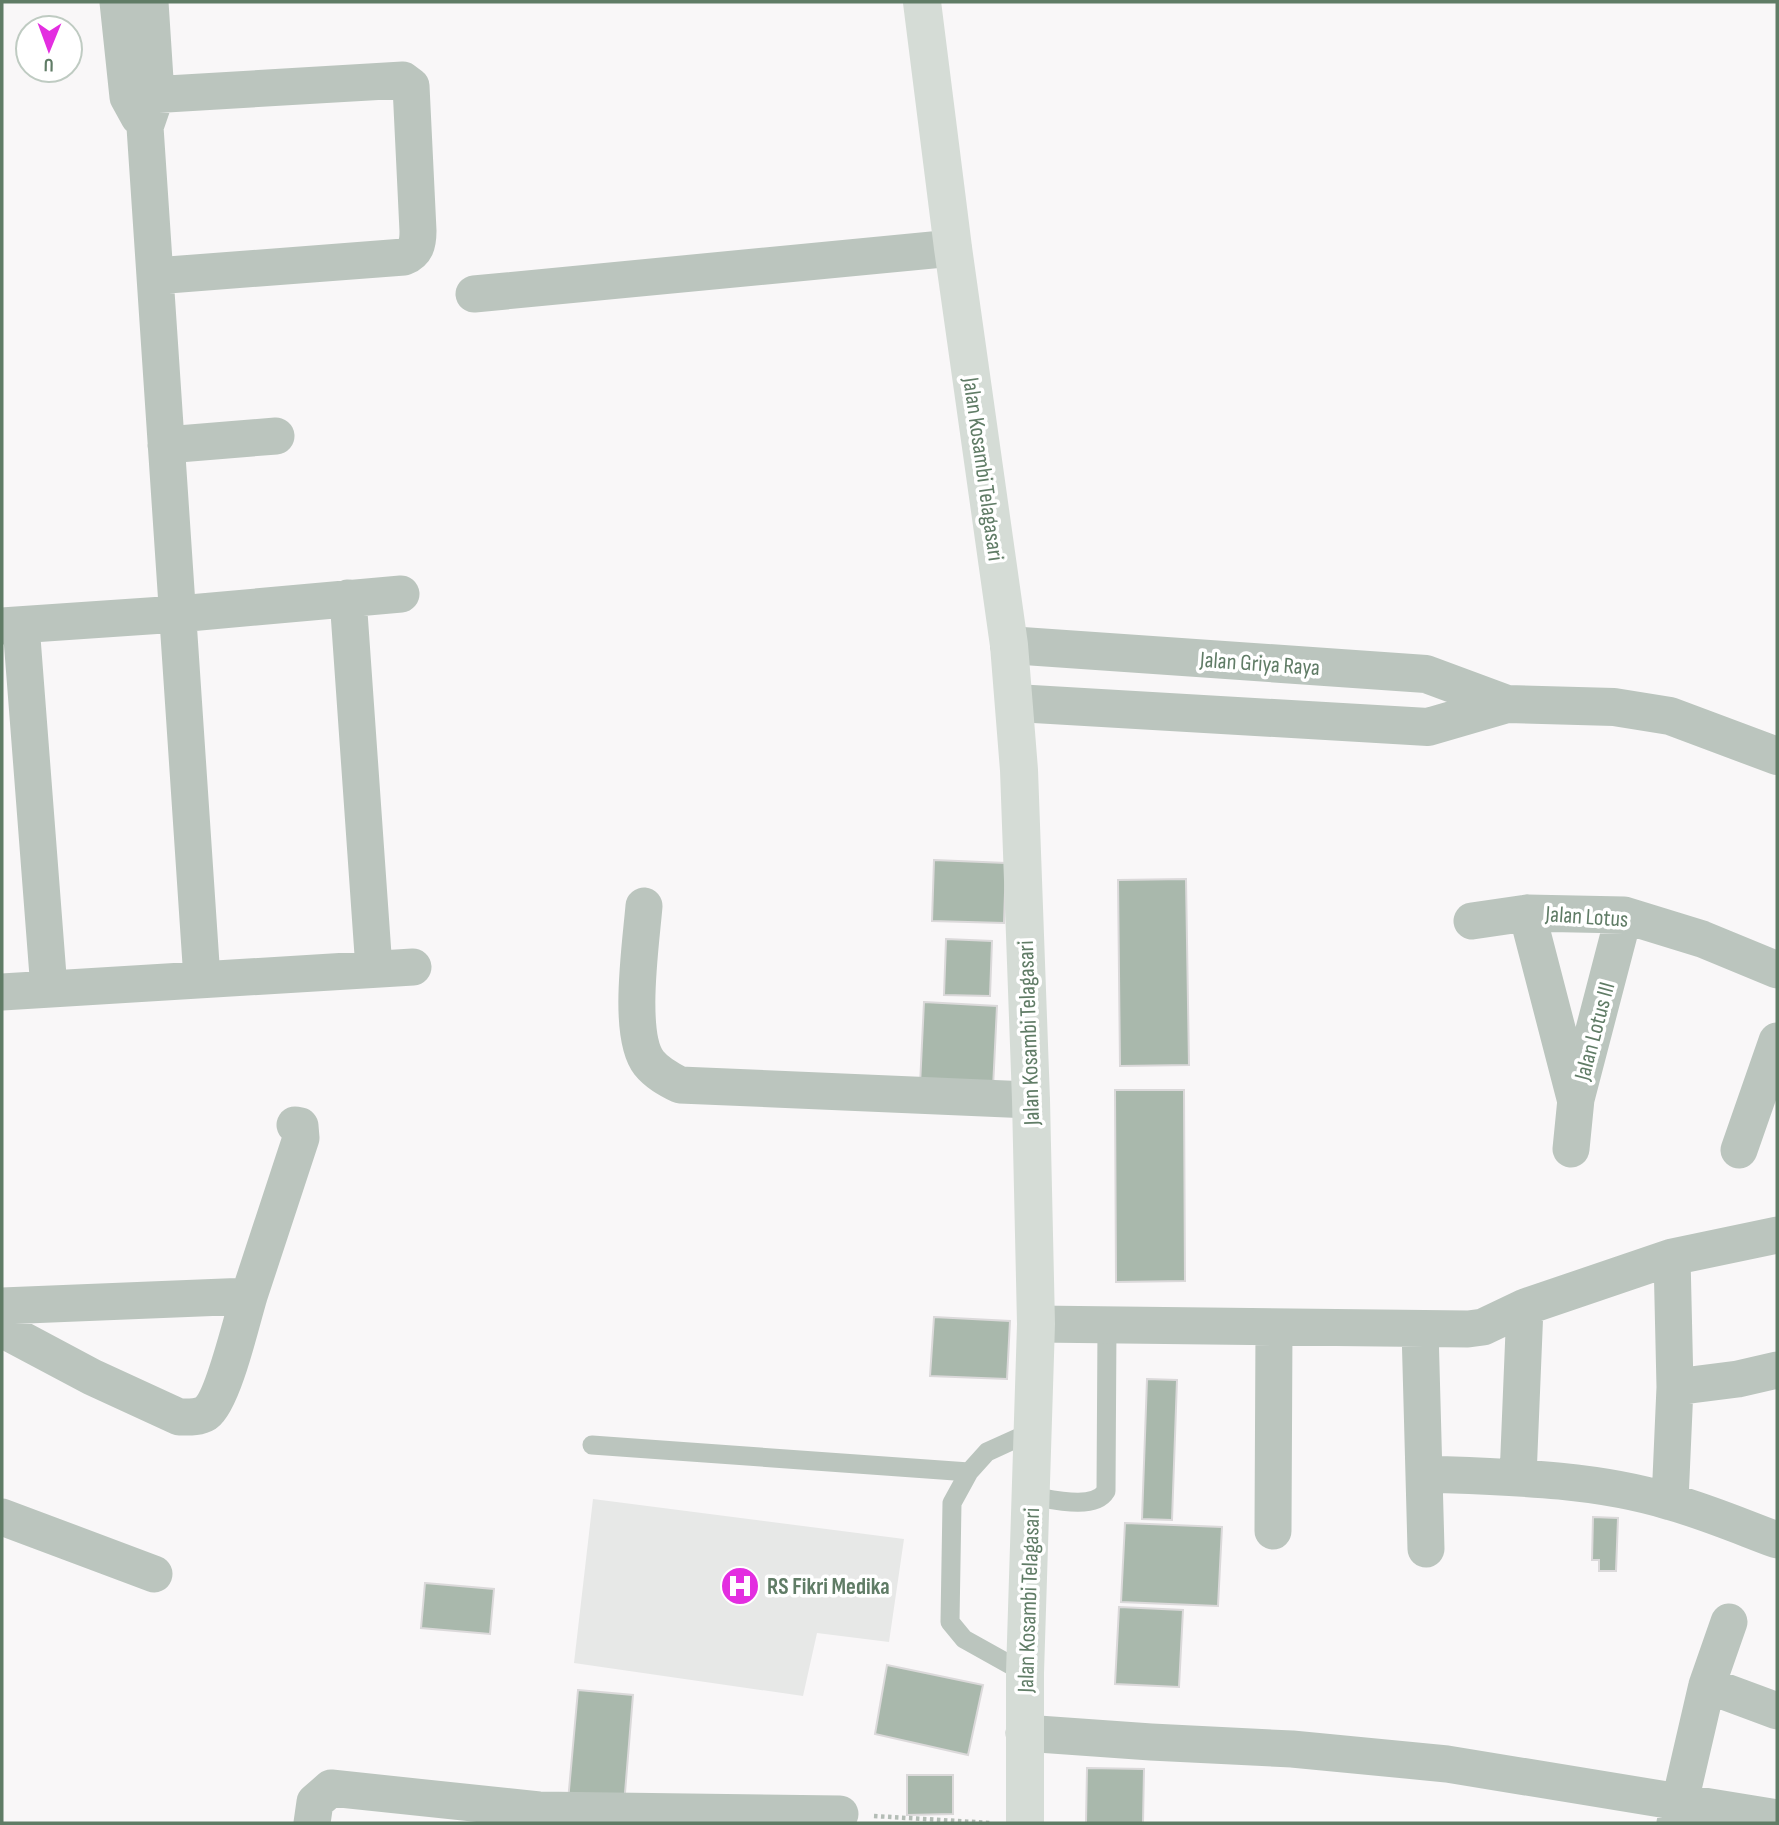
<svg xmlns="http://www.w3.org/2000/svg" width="1779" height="1825" font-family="'Sofia Sans Condensed',sans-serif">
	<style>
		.built { fill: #e7e8e7 }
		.building { fill: #a9b8ac; stroke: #dbd9da; stroke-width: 2 }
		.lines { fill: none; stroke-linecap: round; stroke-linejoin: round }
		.path { stroke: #b4bdb6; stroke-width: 4.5; stroke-dasharray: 3.5 3.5; stroke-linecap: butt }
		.service { stroke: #bbc5be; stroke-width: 19 }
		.minor { stroke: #bbc5be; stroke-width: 37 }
		.tertiary { stroke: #bbc5be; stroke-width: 38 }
		.secondary { stroke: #d5dcd6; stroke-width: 38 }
		.labels { text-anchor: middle; stroke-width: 7; stroke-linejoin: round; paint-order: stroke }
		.street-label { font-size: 23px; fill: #607c66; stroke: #fff }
		.poi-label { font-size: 23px; font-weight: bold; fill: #607c66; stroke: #fff; text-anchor: start }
	</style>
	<rect width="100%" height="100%" fill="#f9f7f8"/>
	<path class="built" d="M593,1499L904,1539L889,1642L817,1633L803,1696L574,1663Z"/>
	<path class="building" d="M934,860L1006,863L1004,923L932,921Z
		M1186,879L1189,1065L1120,1066L1118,880Z
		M946,939L992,941L990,996L944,995Z
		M924,1002L997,1006L993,1088L920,1085Z
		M1115,1090H1184L1185,1281L1116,1282Z
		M934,1317L1010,1321L1007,1379L930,1376Z
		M1147,1379L1177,1380L1172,1520L1142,1519Z
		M1593,1517L1618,1518L1616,1571H1599V1560H1592Z
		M1125,1523L1222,1527L1218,1606L1121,1602Z
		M425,1583L494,1589L490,1634L421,1628Z
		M1119,1607L1183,1610L1179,1687L1115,1684Z
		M887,1665L983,1685L968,1755L875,1734Z
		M578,1690L633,1695L624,1805L568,1801Z
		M1087,1768L1144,1769L1143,1823H1086Z
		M907,1775H953V1814L907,1815Z"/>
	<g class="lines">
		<path class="path" d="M874,1816L991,1823"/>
		<path class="service" d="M592,1445L969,1472
			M1031,1496C1051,1499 1094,1511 1106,1491L1107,1325
			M1025,1673L964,1639L950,1622L952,1503L969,1472L987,1452L1031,1432"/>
		<path class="minor" d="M118,2L128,97L139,117
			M150,2L156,95L145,127L202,979
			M133,96L403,80L411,86L418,231C418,244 416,252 404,257L155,276
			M474,294L953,248
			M166,445L276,436
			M348,598L374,969
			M21,625L49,989
			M2,626L178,614L401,594
			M644,906C641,943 627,1035 649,1063C657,1073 668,1079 680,1085L1031,1100
			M1527,913L1575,1098
			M1472,921L1527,913L1624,915L1702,939L1777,970
			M2,992L413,967
			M1571,1149L1576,1099L1624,915
			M1739,1150L1777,1041
			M2,1306L249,1296L301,1138L300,1126L295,1125
			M1036,1324L1468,1329L1483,1327L1525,1307L1672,1257L1777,1235
			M2,1329L92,1377L179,1417C188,1417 198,1418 206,1413C223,1401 242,1319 249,1296
			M1420,1329L1426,1549
			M1675,1387L1738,1379L1777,1370
			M1425,1474C1505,1477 1593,1478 1671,1502C1707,1512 1742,1527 1777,1540
			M1518,1477L1525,1307
			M1670,1501L1675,1387L1672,1257
			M2,1517L154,1574
			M1273,1531L1274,1327
			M1707,1685L1777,1711
			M1024,1733L1151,1742L1292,1749L1447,1764L1777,1818
			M312,1823L315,1802L331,1788L539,1810L840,1814
			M1675,1823L1707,1685L1729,1622"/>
		<path class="tertiary" d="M1009,645L1426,674L1507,704
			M1015,703L1428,727L1507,704L1614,707L1670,716L1777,756"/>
		<path class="secondary" d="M922,2L953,248L1009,645L1019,770L1031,1100L1036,1324L1025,1673V1823"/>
	</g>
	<defs>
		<symbol id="hospital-disc" viewBox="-11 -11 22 22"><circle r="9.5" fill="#e32ee0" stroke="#fff"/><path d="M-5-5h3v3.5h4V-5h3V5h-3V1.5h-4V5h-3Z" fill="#fff"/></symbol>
	</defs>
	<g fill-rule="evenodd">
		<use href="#hospital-disc" x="718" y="1564" width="44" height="44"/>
	</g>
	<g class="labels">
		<g class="street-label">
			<text transform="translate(984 469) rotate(82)" y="8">Jalan Kosambi Telagasari</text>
			<text transform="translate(1260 663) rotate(4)" y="8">Jalan Griya Raya</text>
			<text transform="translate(1587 916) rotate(4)" y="8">Jalan Lotus</text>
			<text transform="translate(1594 1031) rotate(-75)" y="8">Jalan Lotus III</text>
			<text transform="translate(1028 1033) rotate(-92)" y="8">Jalan Kosambi Telagasari</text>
			<text transform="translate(1028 1600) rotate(-88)" y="8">Jalan Kosambi Telagasari</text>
		</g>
		<g class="poi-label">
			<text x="767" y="1594">RS Fikri Medika</text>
		</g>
	</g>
	<rect width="1779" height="1825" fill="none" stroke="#607c66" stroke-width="7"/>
	<g transform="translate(49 49) rotate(181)"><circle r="33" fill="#ffffff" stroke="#bfcbc2" stroke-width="2"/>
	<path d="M0-5L12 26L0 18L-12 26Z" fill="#e32ee0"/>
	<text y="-10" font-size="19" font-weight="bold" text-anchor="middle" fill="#607c66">U</text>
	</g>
</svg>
